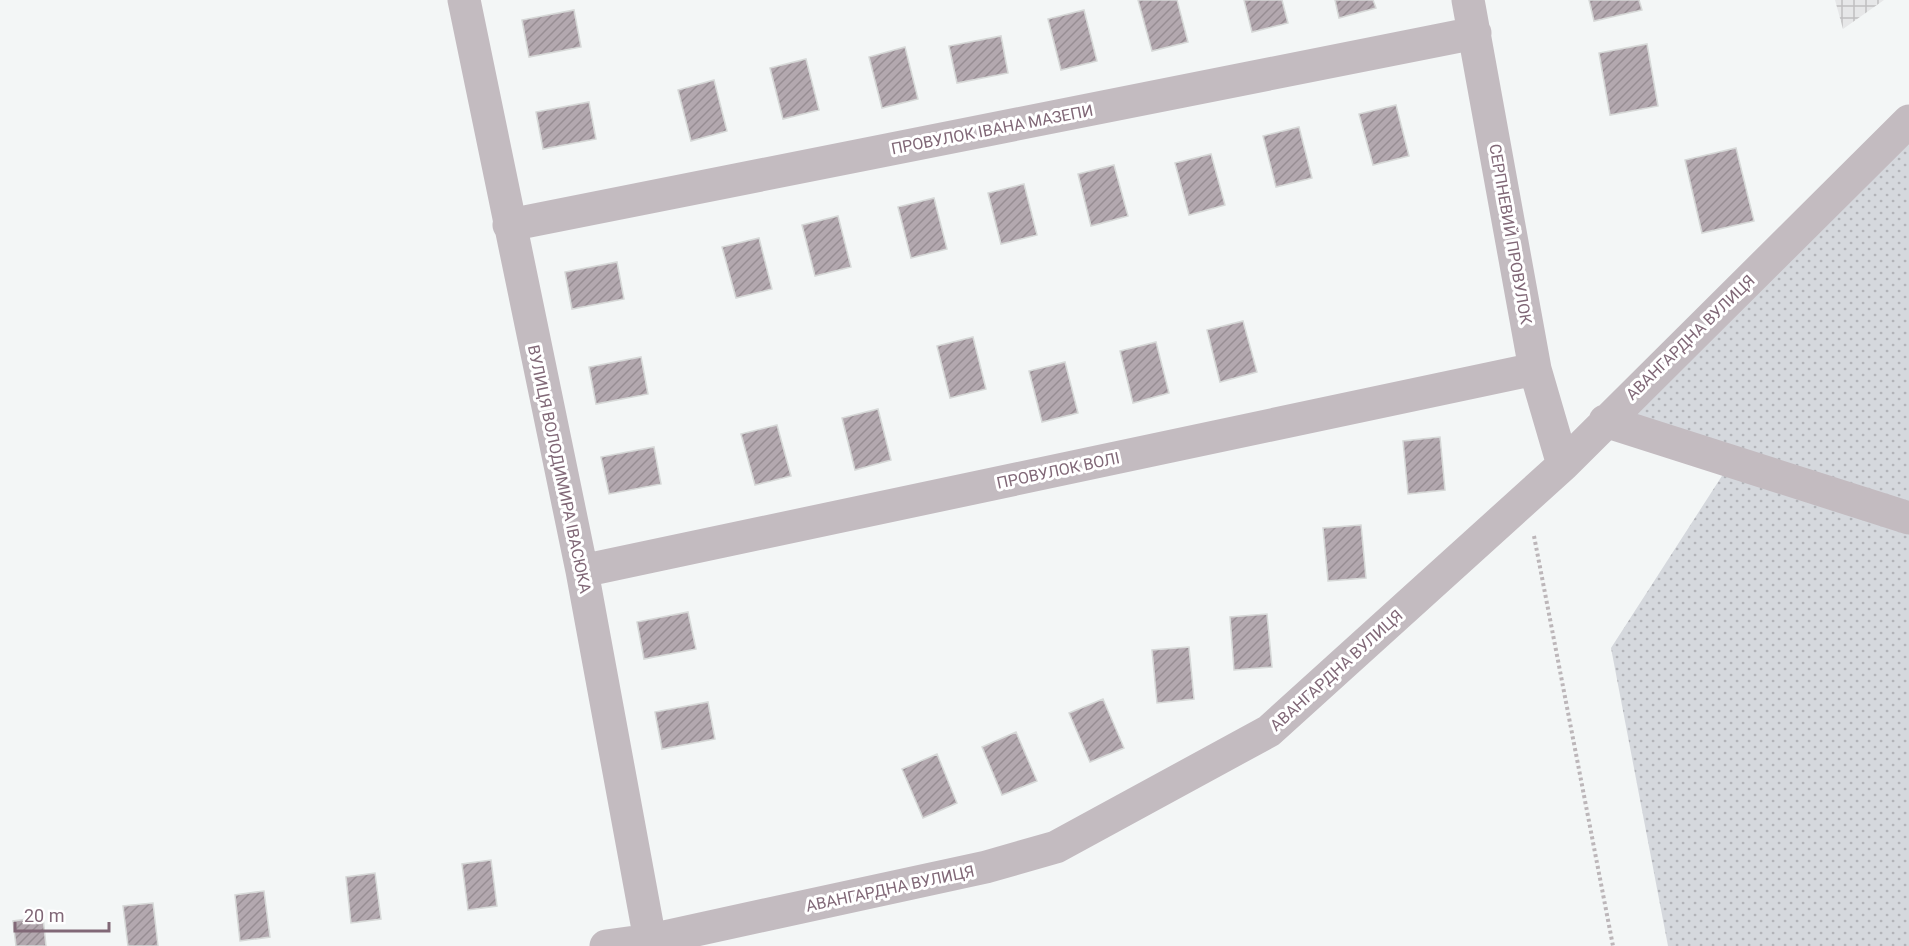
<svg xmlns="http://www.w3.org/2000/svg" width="1909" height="946" font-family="Roboto,sans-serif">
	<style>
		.industrial { fill: url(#industrial-grid) }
		.grass { fill: url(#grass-dots) }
		.building { fill: url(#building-hatch); stroke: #d6d8d7; stroke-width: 1.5 }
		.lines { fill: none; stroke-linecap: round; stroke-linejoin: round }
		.path { stroke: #bcb6b9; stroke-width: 4; stroke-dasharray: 3 3; stroke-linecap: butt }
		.minor { stroke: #c3bbc0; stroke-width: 33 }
		.labels { text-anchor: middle; stroke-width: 6; stroke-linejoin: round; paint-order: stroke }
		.street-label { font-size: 16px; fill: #816877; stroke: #fff }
	</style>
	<defs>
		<pattern id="industrial-grid" width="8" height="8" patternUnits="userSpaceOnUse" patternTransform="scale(1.5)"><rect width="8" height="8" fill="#e6e7e8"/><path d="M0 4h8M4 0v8" fill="none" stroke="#c0bfc1"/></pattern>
		<pattern id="grass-dots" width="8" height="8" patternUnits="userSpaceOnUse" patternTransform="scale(1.5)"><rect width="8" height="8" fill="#d5d8dd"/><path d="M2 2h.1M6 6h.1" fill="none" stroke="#b2b3b8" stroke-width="1.8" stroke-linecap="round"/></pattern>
		<pattern id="building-hatch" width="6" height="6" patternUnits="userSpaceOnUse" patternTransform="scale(1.5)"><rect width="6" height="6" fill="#b3a8af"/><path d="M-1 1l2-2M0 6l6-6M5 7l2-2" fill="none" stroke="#978d93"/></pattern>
	</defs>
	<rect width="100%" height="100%" fill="#f3f6f6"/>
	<path class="industrial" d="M1835,0H1884L1843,29Z"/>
	<path class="grass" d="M1909,142V511L1648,428L1635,413Z
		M1729,465L1909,525V946H1668L1611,648Z"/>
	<path class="building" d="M1138,0H1177L1188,42L1152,51Z
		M1244,0H1282L1288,23L1252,32Z
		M1335,0H1373L1376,8L1339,18Z
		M1589,0H1639L1642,10L1594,21Z
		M574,10L581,47L529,57L522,20Z
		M1084,10L1097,61L1061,70L1048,19Z
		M1001,36L1008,73L957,83L949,46Z
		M1647,44L1658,106L1610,115L1599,53Z
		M905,47L918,99L882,108L869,57Z
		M806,59L819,110L783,119L770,68Z
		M714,80L727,131L691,141L678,90Z
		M589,102L596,139L543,149L536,112Z
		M1396,105L1409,156L1373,165L1359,114Z
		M1299,127L1312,178L1276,187L1263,136Z
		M1736,148L1754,221L1702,233L1685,160Z
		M1211,154L1225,205L1189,215L1175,163Z
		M1114,165L1128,216L1091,226L1078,174Z
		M1024,184L1037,235L1001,244L988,193Z
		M934,198L947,249L911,258L898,207Z
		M838,216L851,267L815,276L802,225Z
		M759,238L772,289L736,298L722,247Z
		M617,262L624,299L572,309L565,272Z
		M1243,321L1257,372L1220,382L1207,330Z
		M973,337L986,389L950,398L937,346Z
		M1156,342L1169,393L1133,403L1120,351Z
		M641,357L648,394L596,404L589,367Z
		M1065,362L1078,413L1042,422L1029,371Z
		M878,409L891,460L855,470L842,418Z
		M777,425L791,476L755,485L741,434Z
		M1440,437L1445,490L1408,494L1403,441Z
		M654,447L661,484L609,494L601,457Z
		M1361,525L1366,578L1328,581L1323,528Z
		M688,612L696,649L644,659L637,622Z
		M1267,614L1272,667L1234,670L1230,617Z
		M1189,647L1194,699L1157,703L1152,650Z
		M1103,699L1124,748L1090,762L1069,713Z
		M708,702L715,739L662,749L655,712Z
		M1016,732L1037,781L1002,795L982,747Z
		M937,754L957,803L923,818L902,769Z
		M491,860L497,906L468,910L462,864Z
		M375,873L381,919L351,923L346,877Z
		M264,891L270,937L240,941L235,895Z
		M153,903L158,946H128L123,906Z
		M43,917L46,946H16L13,921Z"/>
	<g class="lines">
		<path class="path" d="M1534,536L1613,946"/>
		<path class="minor" d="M464,0L582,571L650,940
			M1468,0L1535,369L1563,465
			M509,225L1475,33
			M1605,421L1909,518
			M582,571L1535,369
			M606,946L650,940L986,867L1056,847L1269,731L1563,465L1909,121"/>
	</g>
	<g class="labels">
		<g class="street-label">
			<text transform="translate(992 129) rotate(-11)" y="6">ПРОВУЛОК ІВАНА МАЗЕПИ</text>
			<text transform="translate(1511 234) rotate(80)" y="6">СЕРПНЕВИЙ ПРОВУЛОК</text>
			<text transform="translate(1690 337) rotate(-44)" y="6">АВАНГАРДНА ВУЛИЦЯ</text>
			<text transform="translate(560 469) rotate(78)" y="6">ВУЛИЦЯ ВОЛОДИМИРА ІВАСЮКА</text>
			<text transform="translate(1058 470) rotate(-12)" y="6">ПРОВУЛОК ВОЛІ</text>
			<text transform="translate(1336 670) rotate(-42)" y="6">АВАНГАРДНА ВУЛИЦЯ</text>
			<text transform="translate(890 888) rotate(-12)" y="6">АВАНГАРДНА ВУЛИЦЯ</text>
		</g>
	</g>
	<path d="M15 922v9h94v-9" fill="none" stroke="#816877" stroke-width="3"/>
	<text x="24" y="922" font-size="18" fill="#816877" stroke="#ffffff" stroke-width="4.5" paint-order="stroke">20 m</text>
</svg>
